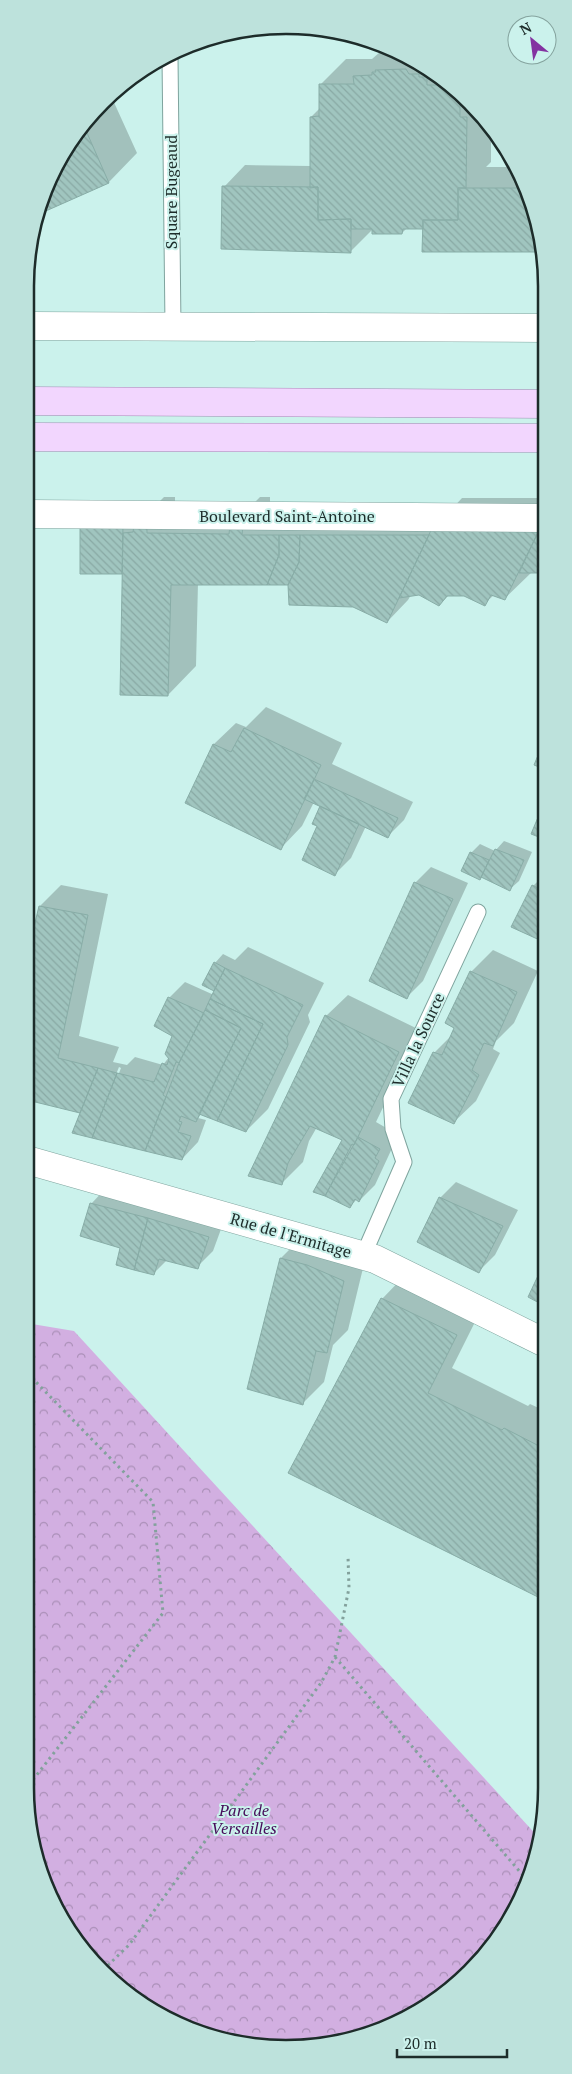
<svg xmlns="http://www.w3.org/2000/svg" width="572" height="2074" font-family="'PT Serif',serif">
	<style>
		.park { fill: url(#park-crowns) }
		.shadow { fill: #0003; fill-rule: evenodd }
		.building { fill: url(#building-back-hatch); stroke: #88ada7 }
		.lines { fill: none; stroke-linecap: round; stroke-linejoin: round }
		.service-casing { stroke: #7fa49e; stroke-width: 17 }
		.minor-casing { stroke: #7fa49e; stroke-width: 29 }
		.primary-casing { stroke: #a289b3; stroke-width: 29 }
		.path { stroke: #83a19c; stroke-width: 3; stroke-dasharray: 2.5 4; stroke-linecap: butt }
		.service { stroke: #fff; stroke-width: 15 }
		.minor { stroke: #fff; stroke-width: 28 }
		.primary { stroke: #f2d6fe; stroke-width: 28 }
		.labels { text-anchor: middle; stroke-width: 4; stroke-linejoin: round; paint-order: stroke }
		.street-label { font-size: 16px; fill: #1d2c2a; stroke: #cbf2ec }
		.park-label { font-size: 16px; font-style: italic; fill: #470e5b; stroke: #cbf2ec }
		.rim { fill: none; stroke: #1d2c2a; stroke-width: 2.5 }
	</style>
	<defs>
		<pattern id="park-crowns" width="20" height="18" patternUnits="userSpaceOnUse" patternTransform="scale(1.25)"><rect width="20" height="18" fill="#d2afe1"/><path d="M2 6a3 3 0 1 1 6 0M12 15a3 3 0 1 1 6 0" fill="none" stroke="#aa8fb7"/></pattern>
		<pattern id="building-back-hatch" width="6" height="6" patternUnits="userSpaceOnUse" patternTransform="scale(1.25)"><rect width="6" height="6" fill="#a0c5bf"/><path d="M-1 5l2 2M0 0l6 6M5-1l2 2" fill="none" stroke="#89a9a4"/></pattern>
	</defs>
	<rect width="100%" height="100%" fill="#cbf2ec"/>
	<path class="park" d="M26,1323L74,1331L541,1840L512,1919L445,1995L354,2040L269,2048L170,2022L90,1960L45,1888L25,1788Z"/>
	<path class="shadow" d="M391,51L416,60L482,114L491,128V162L486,167H518L544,250L424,228H407L402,233L373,229L350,252L224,187L245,165L311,166V117L320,108L321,84L346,59H372L380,52Z
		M112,98L137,153L109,182L40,212L69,141Z
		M164,497H175V505L251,506L260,497H270V507L447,514L462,498H544V572H532L504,599L494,595L484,604L465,595H449L439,605L419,594L411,595L408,600L387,622L353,606L289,584L198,583L196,666L168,695L123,571L121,573L81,525L156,505Z
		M266,707L342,743L332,764L413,802L404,820L388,836L366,826L351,858L335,874L319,825L322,805L314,802L302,826L281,848L187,803L214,744L236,723L246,727Z
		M504,841L532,852L519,881L510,889L482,876L471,853L480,844L495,851Z
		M431,867L468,883L423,981L407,997L415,883Z
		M544,875V940L533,886Z
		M61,885L108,894L79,1036L119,1047L113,1062L127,1065L135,1057L163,1065L169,1057L166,1054L173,1036L156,1026L169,998L185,982L214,995L218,985L214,989L203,985L215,963L223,954L235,960L248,947L324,983L308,1015L310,1022L268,1109L246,1131L201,1114L198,1118L206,1120L198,1142L182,1159L73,1132L83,1107L79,1111L27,1099L28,945L32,940L40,906ZM265,1018L267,1019L227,1103H224ZM119,1067L121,1068L97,1129H94Z
		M493,950L538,971L514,1023L496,1041L493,1049L500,1053L476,1101L454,1122L434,1053L453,1034L471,972Z
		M348,995L420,1030L376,1122L395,1133L394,1144L375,1185L359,1201L357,1199L350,1207L325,1194L343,1139L317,1127L309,1141L303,1162L282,1183L326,1016Z
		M456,1182L518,1210L495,1255L479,1271L440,1198Z
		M107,1187L224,1221L213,1251L197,1267L167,1260L153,1274L121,1247L91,1204Z
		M302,1237L365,1260L348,1330L333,1345L324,1382L302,1404L281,1258Z
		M407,1273L481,1310L452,1368L528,1406L530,1404L543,1410L542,1597L289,1472L382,1299Z"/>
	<path class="building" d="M406,69L409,74H419V77H427V85H447L460,96V117H467L466,188H458V220H423V229H403L402,234H372V229H351V219L318,220V187L310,188V117L319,116V84H354L353,76L372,75V72H376L375,70Z
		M84,126L109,183L39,214L69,141Z
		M222,186L318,187V220L351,219V253L221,249Z
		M458,188H525L545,252H422L423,220H458Z
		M80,525H123L122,574H80Z
		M134,525H147V533L229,534L230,525H243L242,535H279V555L267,585H171L168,696L120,695L123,533L133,532Z
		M433,526H541L505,600L491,595L485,606L464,596H447L439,606L419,595L399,598Z
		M541,526H544V573H519Z
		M279,535H300L299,562L288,585H267L279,555Z
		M300,535H429L387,623L353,607L289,605L288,585L299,562Z
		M244,728L321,765L281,850L185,803L213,744L231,752Z
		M541,748L544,749V769L534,765Z
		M314,779L398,818L388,838L304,799Z
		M544,803V839L531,834Z
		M320,806L359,824L335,876L302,860L317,826L312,824Z
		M495,849L524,860L510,891L481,877Z
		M470,852L489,860L480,880L461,871Z
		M414,882L453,899L407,999L369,981Z
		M532,885L544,891V942L511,927Z
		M39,906L88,915L58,1058L98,1068L80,1113L27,1100L28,947L29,948Z
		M214,962L225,968L214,991L202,985Z
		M225,968L303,1005L287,1037L288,1045L246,1132L217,1121L263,1024L210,999Z
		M470,971L517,992L493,1046L484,1043L472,1070L479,1075L454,1124L408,1103L433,1052L442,1055L454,1028L445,1023Z
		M168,997L204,1013L179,1063L176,1062L163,1095L166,1097L145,1151L92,1138L117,1073L154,1082L162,1063L167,1065L169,1059L165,1054L172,1036L154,1026Z
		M210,999L263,1024L217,1121L199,1114L241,1028L205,1010Z
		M205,1010L241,1028L196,1122L181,1116L179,1121L182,1122L178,1132L191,1136L182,1160L145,1151L179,1063Z
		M325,1015L399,1052L354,1145L352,1144L325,1196L313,1192L342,1140L310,1126L288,1163L282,1185L248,1176Z
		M98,1068L117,1073L92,1138L72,1133Z
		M358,1137L380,1149L375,1158L379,1161L359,1202L355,1199L350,1208L325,1196Z
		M439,1197L503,1226L479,1273L417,1242Z
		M90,1203L148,1218L134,1270L116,1265L120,1248L80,1236Z
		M148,1218L209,1237L198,1269L159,1259L154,1275L134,1270Z
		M280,1258L307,1265L344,1281L327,1353L316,1351L303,1405L247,1389Z
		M543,1265V1305L528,1297Z
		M381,1298L457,1335L428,1393L502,1430L504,1428L543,1448L542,1599L288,1473Z"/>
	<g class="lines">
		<defs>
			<path id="service" d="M170,57L173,327
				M363,1256L404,1162L393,1129L391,1099L478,912"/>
			<path id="minor" d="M30,326L545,328
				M29,514L544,518
				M27,1160L375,1259L543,1342"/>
			<path id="primary" d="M29,401L545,404
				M29,437L544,438"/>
		</defs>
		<use href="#service" class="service-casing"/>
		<use href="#minor" class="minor-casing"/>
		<use href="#primary" class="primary-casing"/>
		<path class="path" d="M335,1657L527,1880
			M25,1790L163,1613L153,1502L34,1380L26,1379
			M103,1970L129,1945L321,1683L335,1657L349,1588L348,1556"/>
		<use href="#service" class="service"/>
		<use href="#minor" class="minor"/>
		<use href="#primary" class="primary"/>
	</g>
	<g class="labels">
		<g class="street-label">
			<text transform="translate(171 192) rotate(-90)" y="6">Square Bugeaud</text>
			<text x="287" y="522">Boulevard Saint-Antoine</text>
			<text transform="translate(418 1040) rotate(-65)" y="6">Villa la Source</text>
			<text transform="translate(291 1235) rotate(16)" y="6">Rue de l'Ermitage</text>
		</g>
		<g class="park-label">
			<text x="244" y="1816">Parc de<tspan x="244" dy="18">Versailles</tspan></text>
		</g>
	</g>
	<path d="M0 0H572V2074H0ZM286 34H286A252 252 0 0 1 538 286V1788A252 252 0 0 1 286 2040H286A252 252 0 0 1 34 1788V286A252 252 0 0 1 286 34Z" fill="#bde2dc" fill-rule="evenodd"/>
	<path class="rim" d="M286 34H286A252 252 0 0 1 538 286V1788A252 252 0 0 1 286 2040H286A252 252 0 0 1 34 1788V286A252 252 0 0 1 286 34Z"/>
	<g transform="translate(532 40) rotate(331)"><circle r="24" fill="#cbf2ec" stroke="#85a39e"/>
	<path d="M0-4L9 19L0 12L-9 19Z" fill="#8332a1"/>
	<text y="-8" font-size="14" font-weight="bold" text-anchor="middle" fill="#1d2c2a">N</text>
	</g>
	<path d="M397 2049v8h110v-8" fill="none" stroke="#1d2c2a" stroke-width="2.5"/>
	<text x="404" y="2049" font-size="15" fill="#1d2c2a" stroke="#cbf2ec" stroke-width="4" paint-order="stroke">20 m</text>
</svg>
